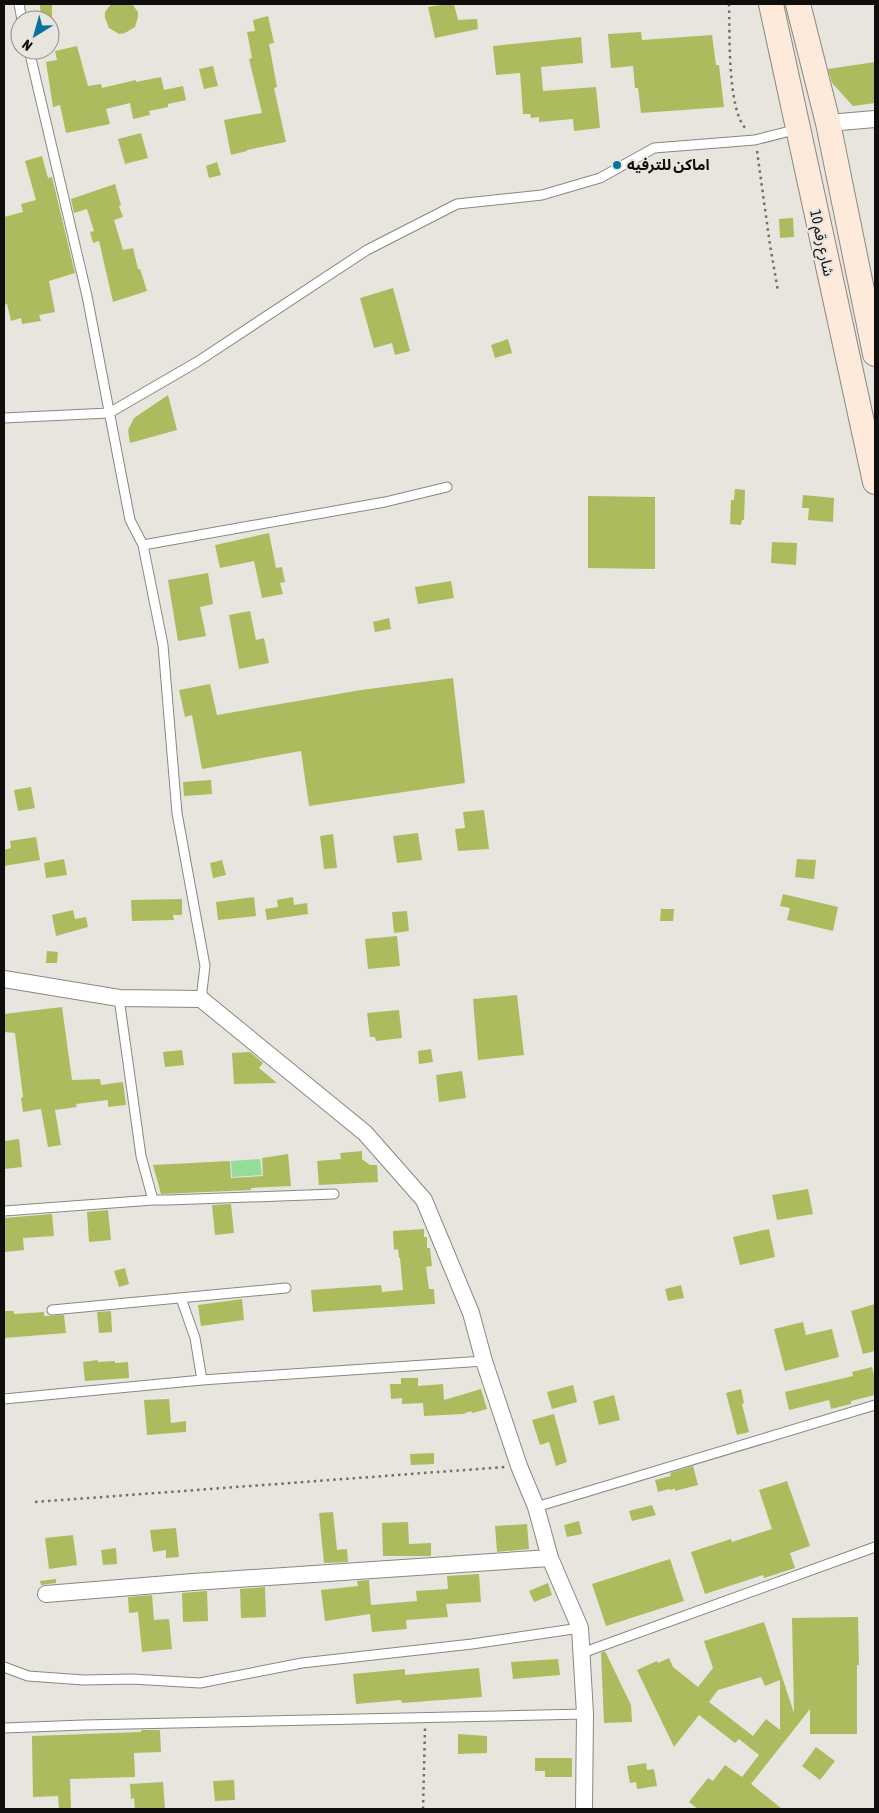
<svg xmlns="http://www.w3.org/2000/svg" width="879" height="1813" font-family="'Asap Condensed','Noto Sans Arabic',sans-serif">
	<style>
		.water { fill: #93dd99 }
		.building { fill: #acbb5e; fill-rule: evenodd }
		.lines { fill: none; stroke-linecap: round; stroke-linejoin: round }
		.service-casing { stroke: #898780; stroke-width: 11 }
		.minor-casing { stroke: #898780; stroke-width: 18 }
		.secondary-casing { stroke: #898780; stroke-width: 26 }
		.path { stroke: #716f6b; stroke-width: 2.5; stroke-dasharray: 2.5 4; stroke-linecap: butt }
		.service { stroke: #fff; stroke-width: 9 }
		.minor { stroke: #fff; stroke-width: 16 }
		.secondary { stroke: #feeada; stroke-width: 24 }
		.poi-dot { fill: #06729e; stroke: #e8e5de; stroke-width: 2 }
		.labels { text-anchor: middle; stroke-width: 4.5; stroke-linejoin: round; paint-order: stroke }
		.poi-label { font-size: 15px; font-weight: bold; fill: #0f0e0c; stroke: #e8e5de; text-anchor: start }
		.street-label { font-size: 15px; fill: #0f0e0c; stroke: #e8e5de }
	</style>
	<rect width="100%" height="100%" fill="#e8e5de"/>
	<path class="water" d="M260,1159L262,1175L232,1177L231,1161Z"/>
	<path class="building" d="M40,4H52V20H41Z
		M111,4H132L138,12V17L135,27L125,33L119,34L109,28L105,18V12Z
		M447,4H454L458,20L477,19L478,29L435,38L428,7Z
		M268,16L274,43L269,44L277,87L274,88L286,142L247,150V151L231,155L224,120L262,113L249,59L252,58L247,32L255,31L253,20Z
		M641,32L642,40L712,35L716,65H719L724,107L641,113L638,88H635L633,66L611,68L608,34Z
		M581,37L583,63L541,67L543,91L596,87L600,128L574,131L573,119L539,122V117L531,118L530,114H523L520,73L496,75L493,46Z
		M77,46L88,86L101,84L102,88L136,80V82L161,77L164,90L183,86L186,100L168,104V107L149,111L150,115L133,119L130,103L106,109L110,124L66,133L60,105L53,107L46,62L57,60L55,51Z
		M875,62V103L853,106L832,83L828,69Z
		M213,66L218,86L204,89L199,69Z
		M141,133L148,158L125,164L118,139Z
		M42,156L48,178L52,177L75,273L49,281L55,312L39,315L41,321L22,324L21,318L11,321L7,304L4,305V217L23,212L21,204L36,200L25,161Z
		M217,162L221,175L209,178L206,166Z
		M115,184L121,205L119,206L123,217L114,220L123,250L133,248L138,269H140L147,291L113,302L99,241L93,243L90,232L94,231L87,209L74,213L71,199Z
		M793,218L794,237L780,238L779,219Z
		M393,288L410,351L395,355L392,343L374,348L360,298Z
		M508,339L512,353L495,358L491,345Z
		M168,395L177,430L130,443L128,430L134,418Z
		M735,489L745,490L744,520H742L741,525L730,524L731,500H734Z
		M803,495L834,498L833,522L808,520L809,508H802Z
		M588,496L655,497V569L588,568Z
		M269,533L276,568L282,567L285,582L280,583L283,594L262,598L254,561L220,568L215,545Z
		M772,542L797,543L796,565L771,563Z
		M208,573L213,604L200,607L206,636L178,641L168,580Z
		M451,581L454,598L418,604L415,587Z
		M250,611L256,640L264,638L269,663L239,669L229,615Z
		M389,618L391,629L375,632L373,622Z
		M453,678L465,783L309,806L301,751L202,769L192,715L185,717L179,690L210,684L217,715L361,690Z
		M211,780L212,794L184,796L183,782Z
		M31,787L35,808L18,811L14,790Z
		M484,810L489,849L458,851L455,829L465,828L463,812Z
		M418,833L422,860L397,863L393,836Z
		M333,834L337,868L324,869L320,836Z
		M36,837L40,860L4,866V850L11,848L10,841Z
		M64,859L67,875L46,878L44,863Z
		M797,859L816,860L814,879L795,877Z
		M222,860L226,875L213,878L210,863Z
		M783,894L838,907L833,931L787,920L790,908L780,906Z
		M254,897L256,916L218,920L216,902Z
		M293,897L294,905L307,903L308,914L267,920L265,909L278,907L277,900Z
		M182,899V915H173L174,920L132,921L131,900Z
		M661,909H674L673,921H660Z
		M73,910L75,919L86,917L88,927L56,936L52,915Z
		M407,911L409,931L394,933L392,912Z
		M397,936L400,966L368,969L365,939Z
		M47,951L58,952L57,963H46Z
		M517,995L524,1055L478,1060L473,999Z
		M62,1007L72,1080L100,1079L101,1085L123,1082L126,1105L108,1107V1100L76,1104L77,1107L55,1110L61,1145L48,1147L41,1109L23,1112L21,1098L23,1097L15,1033L4,1032V1014Z
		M399,1010L402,1038L376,1041L375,1037H370L367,1013Z
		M431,1049L433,1062L419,1064L418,1051Z
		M182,1050L184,1065L165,1067L163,1052Z
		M250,1052L263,1063L259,1068L277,1083L234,1084L232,1053Z
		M462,1071L466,1098L439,1102L436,1075Z
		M19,1139L22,1167L4,1169V1141Z
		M362,1151V1159L370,1165H377L378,1182L319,1185L317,1161L341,1159L340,1153Z
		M288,1154L291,1186L251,1188V1190L161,1194L153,1165L230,1161L231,1178L263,1176L262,1158Z
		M808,1189L813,1214L777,1220L772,1195Z
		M231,1204L234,1233L215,1235L212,1205Z
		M108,1210L111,1240L89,1242L87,1212Z
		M52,1214L54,1236L23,1238L24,1250L4,1252V1218Z
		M424,1229V1237H427V1248H430L432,1266L426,1267L429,1289H434L435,1304L313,1312L311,1290L381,1285L382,1292L403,1290L400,1258H399L398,1249L394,1250L393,1231Z
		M769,1229L775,1257L740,1265L733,1237Z
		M125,1268L129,1284L119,1287L114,1271Z
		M681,1285L684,1298L668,1301L665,1289Z
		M242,1299L244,1320L201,1326L198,1305Z
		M875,1304V1351L863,1354L851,1311Z
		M4,1311H14V1314L44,1312V1316L64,1315L66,1333L4,1338Z
		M111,1311L112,1332L99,1333L97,1312Z
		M803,1322L806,1335L832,1329L839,1357L785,1371L774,1329Z
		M98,1360V1362L115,1361V1363L128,1362L129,1378L85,1381L83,1362Z
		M872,1367L875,1379V1395L851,1401V1404L831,1409L829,1400L789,1410L785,1392L853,1376L852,1372Z
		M401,1378H418V1386L443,1384L444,1400L481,1389L487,1409L472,1413L471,1411L463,1414L424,1416L423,1403L402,1404V1398L391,1399L390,1384H401Z
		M573,1385L577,1402L552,1409L547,1392Z
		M741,1389L744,1403L742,1404L749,1432L737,1435L726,1393Z
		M614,1395L620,1420L599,1425L593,1401Z
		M169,1399L171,1423L186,1421V1432L147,1435L144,1400Z
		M554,1414L567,1462L556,1466L549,1442L540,1445L532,1420Z
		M434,1453V1464L411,1465L410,1454Z
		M693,1466L698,1485L675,1491V1489L670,1490L669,1489L658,1492L655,1480L671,1476L670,1473Z
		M787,1481L810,1546L790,1553L795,1568L764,1578L763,1575L705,1594L691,1552L731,1539L732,1542L772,1529L759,1490Z
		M652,1505L656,1515L632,1521L629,1511Z
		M333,1512L337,1550L347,1549L348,1562L324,1563L319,1513Z
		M579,1521L582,1534L567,1537L564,1525Z
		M408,1522L409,1544L431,1543V1556H383L382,1523Z
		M527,1524L529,1549L497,1552L495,1526Z
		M176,1528L179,1557L166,1558V1550L153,1552L150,1530Z
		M73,1535L77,1565L49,1569L45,1538Z
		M116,1548L117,1564L103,1565L101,1550Z
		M670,1559L684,1601L606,1626L592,1584Z
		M479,1574L481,1602L446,1604L448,1617L406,1620L407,1629L372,1632L370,1614L325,1621L321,1590L358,1586L357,1581L369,1580L371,1605L417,1601L416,1591L448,1589L447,1576Z
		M56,1579V1583L41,1585L40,1581Z
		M548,1583L552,1595L534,1602L529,1591Z
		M265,1587L266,1617L241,1618L240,1589Z
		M207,1591L208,1621L183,1622L182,1593Z
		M152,1595L154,1620L169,1619L172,1649L142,1652L138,1612L129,1613L128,1597Z
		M858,1617L859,1665H857V1734H810V1709L751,1784L782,1809H698L689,1802L708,1778L713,1781L725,1765L742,1777L759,1755L739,1739L735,1743L699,1715L674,1747L637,1670L657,1661L658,1663L669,1658L673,1667L698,1687L713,1668L704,1641L764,1622L794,1713L792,1618ZM761,1677L765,1686L780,1680V1730L766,1719L753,1736L709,1702L718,1690Z
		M605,1651L631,1705L632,1722L604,1723L601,1653Z
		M558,1659L560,1675L513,1679L511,1662Z
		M479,1668L482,1697L402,1703L401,1700L356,1704L353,1674L405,1669V1675Z
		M141,1730H160L161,1752L134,1753L135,1777L70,1779L71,1809H59L58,1796L33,1797L32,1736L141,1732Z
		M458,1734L487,1736V1753L458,1754Z
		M816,1747L835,1761L820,1780L802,1766Z
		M535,1758H572V1777H545V1771H535Z
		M646,1763L647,1770L654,1769L657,1786L637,1789L636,1782L630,1783L627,1766Z
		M234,1780L235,1800L215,1801L213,1781Z
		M163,1782L165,1809H135L134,1798L131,1799L130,1784Z"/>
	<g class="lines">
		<defs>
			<path id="service" d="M19,4L22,20
				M29,50L87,296L130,520L143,545L163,645L177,813L205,966L201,999
				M4,418L109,413L197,362L367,250L457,204L542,195L600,178L654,148L755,140L798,129
				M143,545L385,502L447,487
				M119,998L141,1156L153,1200
				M4,1211L153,1200H169L334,1194
				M181,1298L195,1338L202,1380
				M52,1310L286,1288
				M4,1399L202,1380L484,1361
				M536,1507L875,1405
				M582,1653L875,1547
				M4,1667L28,1676L84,1680L132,1679L200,1683L302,1663L472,1644L580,1628
				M4,1728L84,1725L585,1714"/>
			<path id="minor" d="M828,123L875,119
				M4,979L119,998L201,999L365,1133L424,1200L471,1313L484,1361L519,1466L536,1507L550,1558L580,1628L585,1714L584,1809
				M46,1594L193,1582L550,1558"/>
			<path id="secondary" d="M771,4L875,482
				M798,4L828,123L875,354"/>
		</defs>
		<use href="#service" class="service-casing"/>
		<use href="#minor" class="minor-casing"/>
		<use href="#secondary" class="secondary-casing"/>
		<path class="path" d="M729,4C730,33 727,109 746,129
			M757,151L770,245L778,291
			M35,1502L505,1467
			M423,1809L425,1728"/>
		<use href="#service" class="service"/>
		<use href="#minor" class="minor"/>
		<use href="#secondary" class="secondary"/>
	</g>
	<circle class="poi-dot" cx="617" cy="165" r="5"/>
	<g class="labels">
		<g class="poi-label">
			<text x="627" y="170">اماكن للترفيه</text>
		</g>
		<g class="street-label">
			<text transform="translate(822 243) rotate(78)" y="5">شارع رقم 10</text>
		</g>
	</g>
	<rect width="879" height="1813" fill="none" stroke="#0f0e0c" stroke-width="10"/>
	<g transform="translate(35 35) rotate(217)"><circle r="24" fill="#e8e5de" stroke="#918f8a"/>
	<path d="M0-4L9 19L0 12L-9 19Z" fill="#06729e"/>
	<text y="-8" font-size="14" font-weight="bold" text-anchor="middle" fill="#0f0e0c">N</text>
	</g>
</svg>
